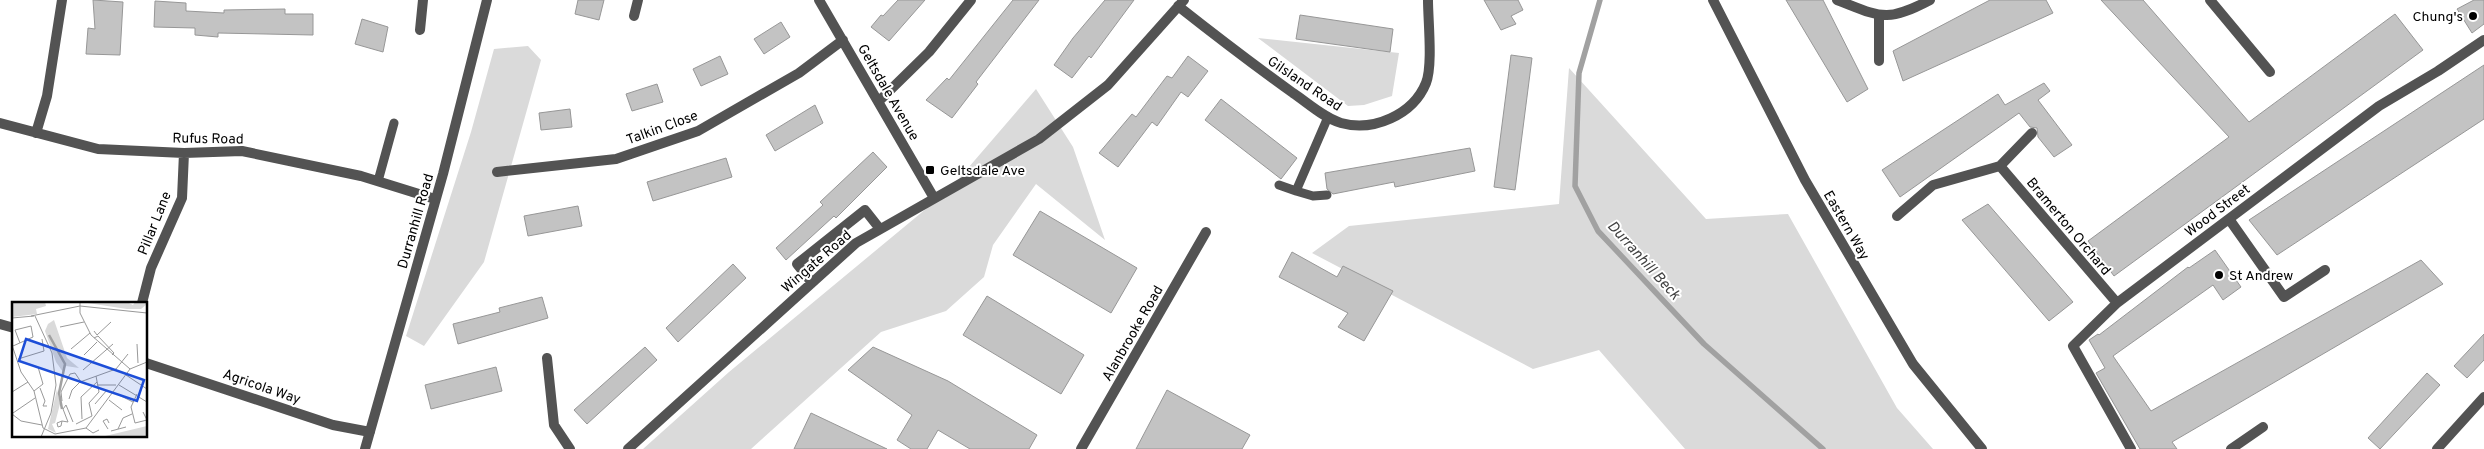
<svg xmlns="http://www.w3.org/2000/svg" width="2484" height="449" font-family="Overpass,sans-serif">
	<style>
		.green { fill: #dadada }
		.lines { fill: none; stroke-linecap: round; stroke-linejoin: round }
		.stream { stroke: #a1a1a1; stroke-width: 5.5 }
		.building { fill: #c3c3c3; stroke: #979797 }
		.service { stroke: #535353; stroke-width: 9 }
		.minor { stroke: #535353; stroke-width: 10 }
		.tertiary { stroke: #535353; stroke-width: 10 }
		.poi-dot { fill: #000; stroke: #fff; stroke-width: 2 }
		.labels { text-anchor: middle; stroke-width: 4; stroke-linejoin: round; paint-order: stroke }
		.poi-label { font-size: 14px; fill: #000; stroke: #fff; text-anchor: start }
		.street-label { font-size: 14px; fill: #000; stroke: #fff }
		.water-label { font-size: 15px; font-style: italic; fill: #424242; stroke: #fff }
		.inset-river { fill: none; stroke: #a1a1a1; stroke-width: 2.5 }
		.inset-road { fill: none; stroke: #999; stroke-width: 1 }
		.view { fill: #1d4ed8; fill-opacity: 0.15; stroke: #1d4ed8; stroke-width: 2.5 }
		.inset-edge { fill: none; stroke: #000; stroke-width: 2.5 }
	</style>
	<rect width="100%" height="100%" fill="#fff"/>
	<path class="green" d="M1258,38L1399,53L1392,96L1364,105L1348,106Z
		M528,46L541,60L484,262L424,346L406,336L471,132L494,49Z
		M1569,68L1706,219L1788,214L1897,408L1933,449H1685L1599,350L1533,369L1312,253L1349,226L1559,204Z
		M1036,89L1073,147L1105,240L1036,184L993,245L984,277L946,311L881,332L751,449H643L729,372L950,189Z"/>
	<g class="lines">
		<path class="stream" d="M1600,0L1579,73L1575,186L1598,231L1704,344L1823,449"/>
	</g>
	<path class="building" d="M93,0L123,2L120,55L86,54L88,28L95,29Z
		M578,0H604L599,20L575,14Z
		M898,0H925L889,41L871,27L881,15L883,16Z
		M1013,0H1039L976,82L978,84L952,118L926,100L947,78L949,80Z
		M1105,0H1134L1091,58L1089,56L1072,78L1054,65L1073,38Z
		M1484,0H1518L1523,10L1511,16L1516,24L1501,30Z
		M1786,0H1823L1868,89L1847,102Z
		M1990,0H2046L2053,13L1903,81L1893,51Z
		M2101,0H2143L2249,122L2395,14L2423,50L2114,276L2088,241L2229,137Z
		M2474,0H2484V24L2472,33L2457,9Z
		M155,1L186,3V11L224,13V10L285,9V14H313V35L218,33V37L195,35V28L154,27Z
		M1300,15L1393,29L1390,52L1296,39Z
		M362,19L388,27L383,52L355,44Z
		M781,22L790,37L764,54L754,39Z
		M1511,55L1532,58L1515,190L1494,187Z
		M720,56L728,74L701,86L693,69Z
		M1188,56L1208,71L1188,97L1181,92L1157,126L1152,122L1118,167L1099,153L1132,114L1136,117L1167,76L1172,78Z
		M2484,65V119L2277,255L2249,220Z
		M2044,83L2050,91L2038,100L2072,145L2054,157L2038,137L2037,128L2030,127L2019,113L1900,197L1882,170L1998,94L2005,105Z
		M657,84L663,102L632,111L626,94Z
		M1221,99L1297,158L1281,179L1205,120Z
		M815,105L823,123L775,151L766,135Z
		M570,109L572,127L541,130L539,113Z
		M1470,148L1475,171L1395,187L1394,182L1333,194L1327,189L1325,173Z
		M873,152L887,167L836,218L834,216L786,260L776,248L823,205L820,202Z
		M726,158L732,177L653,201L647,182Z
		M1988,204L2073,302L2049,321L1962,220Z
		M578,206L582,226L528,236L524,216Z
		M1040,211L1137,268L1111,313L1013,255Z
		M2215,250L2241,287L2223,300L2213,285L2113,356L2151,411L2421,260L2443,284L2172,442L2177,449H2140L2096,373L2105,368L2089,340L2098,334L2099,335L2188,267L2189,268Z
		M1292,252L1337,277L1343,266L1393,291L1364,341L1338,327L1348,313L1279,277Z
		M733,264L746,278L678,342L666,328Z
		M987,296L1084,355L1061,394L963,335Z
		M542,297L548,318L458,344L453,324L500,312L499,308Z
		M2484,334V360L2467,378L2454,366Z
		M645,347L657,360L587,424L574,410Z
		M873,347L948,381L1037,435L1029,449H970L938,430L927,449H911L897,440L912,415L848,370Z
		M496,367L502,391L431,409L425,385Z
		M2427,373L2440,385L2380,449L2368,438Z
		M1167,390L1250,435L1242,449H1136Z
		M811,413L887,449H794Z"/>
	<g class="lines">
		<path class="service" d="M378,181L394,123
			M1279,185L1296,191
			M1327,195L1313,196L1296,191L1328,117"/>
		<path class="minor" d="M819,0L934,198
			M1837,0C1881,17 1886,23 1930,0
			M2210,0L2270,72
			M1178,6C1216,36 1254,65 1293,93C1308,103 1324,118 1341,123C1373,132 1413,115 1426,83C1433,65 1428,21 1428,0
			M634,16L638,0
			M420,30L423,0
			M1879,61V16
			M879,101L929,52L971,0
			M0,123L98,149L184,153L242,151L361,176L435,199
			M36,133L47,96L62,0
			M2000,166L2032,133
			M497,172L616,159L698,131L799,73L843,40
			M1897,216L1933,185L2000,166L2117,303
			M2229,219L2284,297L2325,270
			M812,283L797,264L865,210L880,229
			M142,303L151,268L182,198L184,153
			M0,324L14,328
			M547,358L554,425L570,449
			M146,363L333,425L370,432
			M365,449L443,174L487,0
			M628,449L856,243L1039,139L1108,85L1184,0
			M1081,449L1206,232
			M2131,449L2073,346L2117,303L2379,106L2438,71L2484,40
			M2231,449L2263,427
			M2437,449L2484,397"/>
		<path class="tertiary" d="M1713,0L1805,180L1913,364L1982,449"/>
	</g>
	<g class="poi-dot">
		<circle cx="2473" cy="16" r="5"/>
		<rect x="925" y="165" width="10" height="10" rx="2.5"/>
		<circle cx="2219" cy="275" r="5"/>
	</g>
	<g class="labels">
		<g class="poi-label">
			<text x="2463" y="21" text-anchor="end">Chung's</text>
			<text x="940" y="175">Geltsdale Ave</text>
			<text x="2229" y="280">St Andrew</text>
		</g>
		<g class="street-label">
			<text transform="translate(1305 83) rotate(34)" y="5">Gilsland Road</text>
			<text transform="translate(889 92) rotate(60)" y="5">Geltsdale Avenue</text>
			<text transform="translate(662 127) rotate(-20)" y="5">Talkin Close</text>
			<text transform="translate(208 138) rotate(1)" y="5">Rufus Road</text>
			<text transform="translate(2217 210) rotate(-37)" y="5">Wood Street</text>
			<text transform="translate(415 221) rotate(-74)" y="5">Durranhill Road</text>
			<text transform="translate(154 223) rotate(-68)" y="5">Pillar Lane</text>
			<text transform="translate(1847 225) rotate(60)" y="5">Eastern Way</text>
			<text transform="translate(2069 226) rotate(50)" y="5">Bramerton Orchard</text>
			<text transform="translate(816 261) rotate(-41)" y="5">Wingate Road</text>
			<text transform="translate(1132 333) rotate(-60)" y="5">Alanbrooke Road</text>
			<text transform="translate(262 386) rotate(19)" y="5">Agricola Way</text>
		</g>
		<g class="water-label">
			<text transform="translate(1644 260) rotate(48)" y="5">Durranhill Beck</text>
		</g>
	</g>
	<g transform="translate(12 302)">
		<rect width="135" height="135" fill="#fff"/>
		<path d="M0,0H33L34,4L24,7L25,12L0,15ZM69,0H115L121,3L123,0H135V2L129,7H115ZM42,18L55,56L67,66L54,64L51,70L44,60L33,29L36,22ZM45,87L48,102L43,121L40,122L44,131L36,127ZM135,124V135H89Z" fill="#dadada"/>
		<path class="inset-river" d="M37,33L53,62L47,91L50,107"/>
		<path class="inset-road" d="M68,0V11L79,33L118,67M19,14L68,4L135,11M23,14L40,51L44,83L39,111L29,135M0,16L22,14M48,25L72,20M82,29L85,33L99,20M82,36L86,34L102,51L100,53M125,42L126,61M0,43L9,70L22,89L31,126L43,132L74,126L118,67L135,60M1,44L21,35L19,24L3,28L8,41M59,47L78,31M72,53L85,40M6,57L32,49L30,37M71,68L101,42M114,73L135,87M85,83H104M107,83L135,100M28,86L33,99L31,104H35M22,89L31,82L26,65M0,90L16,80M105,92L121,100M125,92L119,105L123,121L135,118L131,110M57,97L60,88L68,80L104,67L116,52M97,98L110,108M50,99L49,90L58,72L63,71L69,80M83,102L95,88M1,111L23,96M0,112L9,119L30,123M70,117L69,95L85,80M50,119L49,124L46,125L45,121L50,119L56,120M56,120L51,107L54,103L61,120M64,122L80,114L77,101L87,90L84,74M74,126L81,131L87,128M96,127L91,119L95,117L97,121M106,127L111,116L120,112M99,129L114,125"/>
		<path class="view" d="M14,37L132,78L125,99L7,59Z"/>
		<rect width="135" height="135" class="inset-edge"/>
	</g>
</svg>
